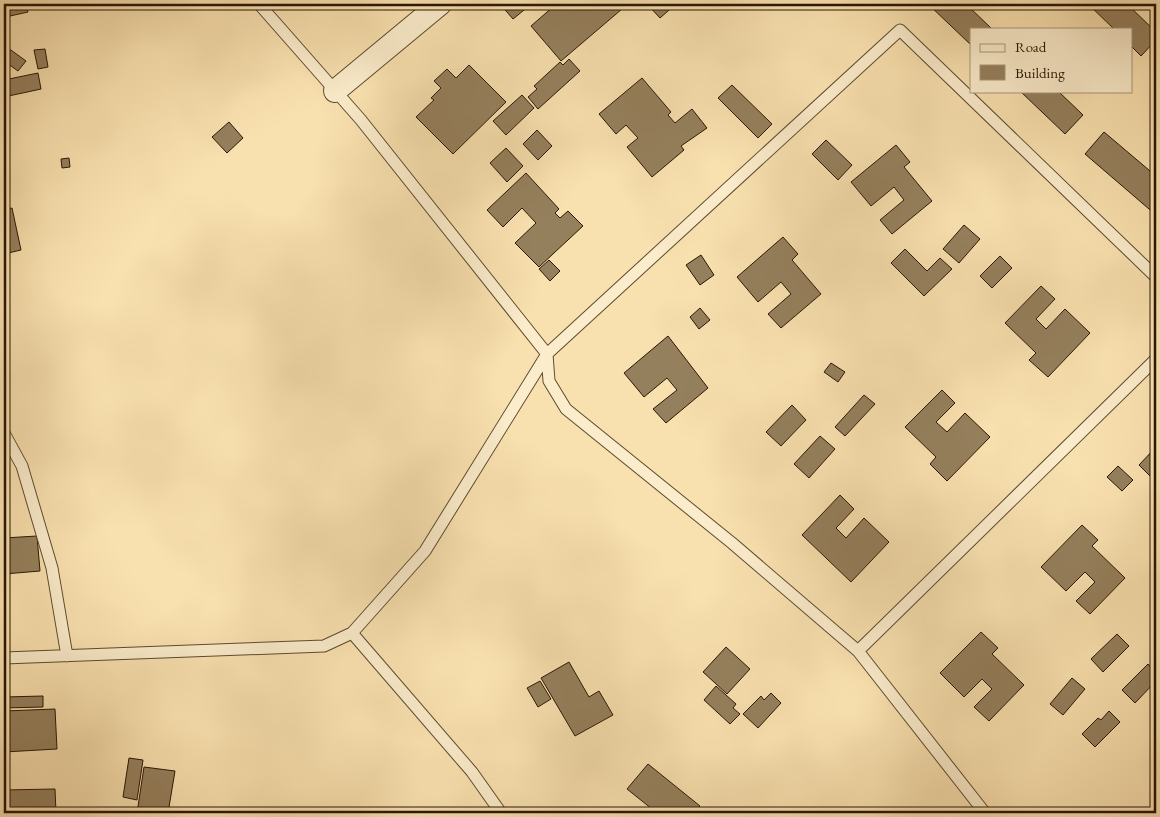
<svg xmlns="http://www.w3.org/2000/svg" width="1160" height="817" font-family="'EB Garamond',serif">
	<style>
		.building { fill: #95805d; stroke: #291705 }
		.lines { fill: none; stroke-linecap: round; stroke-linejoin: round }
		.service-casing { stroke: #5d4a30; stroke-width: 13 }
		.minor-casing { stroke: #5d4a30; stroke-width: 24 }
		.service { stroke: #fbeccb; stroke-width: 11 }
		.minor { stroke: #fbeccb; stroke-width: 22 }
	</style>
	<rect width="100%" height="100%" fill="#f9e1af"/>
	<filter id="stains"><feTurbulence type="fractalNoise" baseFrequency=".004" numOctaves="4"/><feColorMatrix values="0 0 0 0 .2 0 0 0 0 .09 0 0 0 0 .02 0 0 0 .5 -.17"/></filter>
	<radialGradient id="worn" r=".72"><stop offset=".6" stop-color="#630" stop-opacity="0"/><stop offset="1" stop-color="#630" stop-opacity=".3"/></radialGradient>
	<path class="building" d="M7,4H26L28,12L10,16Z
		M500,4H527L529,6L513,19Z
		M552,4H618L622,9L561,61L531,26L554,6Z
		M647,4H676L660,18Z
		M928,4H966L992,29H971V45Z
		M1088,4H1127L1156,32V40L1141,56L1131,46V29H1114Z
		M4,45L26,61L18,71L4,61Z
		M45,49L48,67L38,69L34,50Z
		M569,59L580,71L538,109L528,97L537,89L534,86L560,62L563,65Z
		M469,65L506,102L453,154L416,117L434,100L431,98L441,88L434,81L447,69L456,78Z
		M38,73L41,89L4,97V80Z
		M642,78L671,112L668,115L675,123L692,109L707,128L681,146L684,150L652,177L627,147L638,138L626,125L616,134L599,114Z
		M732,85L772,124L758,138L718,98Z
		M1020,91H1058L1083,115L1065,134Z
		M522,95L534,108L506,135L493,121Z
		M229,122L243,138L227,153L212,137Z
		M537,130L552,146L538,160L523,144Z
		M1104,132L1156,176V215L1085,154Z
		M826,140L852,165L838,180L812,154Z
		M896,145L910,162L904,167L932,201L892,234L880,220L904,200L894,187L871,206L851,182Z
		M506,148L523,166L507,182L490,163Z
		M69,158L70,167L62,168L61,159Z
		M526,173L559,209L555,213L560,218L568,211L583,226L539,267L515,243L536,223L522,208L503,227L487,210Z
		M12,208L21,250L4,254V210Z
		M964,225L980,239L959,263L943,249Z
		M783,237L798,254L792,260L821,294L781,328L768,314L791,294L781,282L758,302L737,277Z
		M905,249L927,271L940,258L952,269L924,296L891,263Z
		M701,255L714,275L700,285L686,265Z
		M1000,256L1012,268L992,288L980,276Z
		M549,260L560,271L550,281L539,269Z
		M1041,286L1055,299L1036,319L1046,329L1065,309L1090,333L1048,377L1029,360L1036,353L1005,323Z
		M700,308L710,320L699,329L690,317Z
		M668,336L708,388L666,423L653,409L677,390L667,378L644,397L624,373Z
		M831,363L845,372L838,382L824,372Z
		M942,390L955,403L936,422L947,432L965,413L990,437L947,481L930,464L936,457L905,427Z
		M864,395L875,404L845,436L835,427Z
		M792,405L806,420L781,446L766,432Z
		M820,436L835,449L809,478L794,464Z
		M1156,447V482L1139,465Z
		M1118,466L1133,480L1122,491L1107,477Z
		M840,495L854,509L836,528L846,538L864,518L889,542L851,582L802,535Z
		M1082,525L1098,540L1092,546L1125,578L1090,614L1076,601L1095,582L1085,572L1066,591L1041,567Z
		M37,536L40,571L4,574V538Z
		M981,632L998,648L992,654L1024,685L989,721L974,707L992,689L982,679L964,697L940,673Z
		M1117,634L1129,646L1103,672L1091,659Z
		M726,647L750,669L727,694L703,672Z
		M569,662L589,697L599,691L613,715L575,736L541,678Z
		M1148,664L1156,673V681L1135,703L1122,690Z
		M1072,678L1085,689L1063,715L1050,704Z
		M540,681L551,699L538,707L527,688Z
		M716,686L736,704L733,708L740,714L730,724L704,700Z
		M771,693L781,703L758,728L743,714L761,696L764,700Z
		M43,696V707L4,708V697Z
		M55,709L57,749L4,752V711Z
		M1109,711L1120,722L1095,747L1082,734L1098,718L1101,720Z
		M129,758L143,760L137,800L123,797Z
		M648,764L700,806L694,813H657L627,789Z
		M144,767L175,771L168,813H137Z
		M55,789L56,813H4V790Z"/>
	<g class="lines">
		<defs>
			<path id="service" d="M259,4L361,120L547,354L549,381L566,409L732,543L858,651L985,813
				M4,433L22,466L52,568L67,656
				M352,633L472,772L501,813
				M858,651L1156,359
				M4,658L324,646L352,633L425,551L547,354L900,30L1156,277"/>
			<path id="minor" d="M335,91L440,4"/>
		</defs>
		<use href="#service" class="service-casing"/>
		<use href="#minor" class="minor-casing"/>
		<use href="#service" class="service"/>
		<use href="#minor" class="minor"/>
	</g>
	<rect width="1160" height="817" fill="none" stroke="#f9e1af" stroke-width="20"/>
	<rect x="5" y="5" width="1150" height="807" fill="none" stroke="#291705" stroke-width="2.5"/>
	<rect x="10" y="10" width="1140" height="797" fill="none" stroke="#291705"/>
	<rect x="970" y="28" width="162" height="65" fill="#fbeccb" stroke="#a7977c"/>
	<rect x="980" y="44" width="25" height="8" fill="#fbeccb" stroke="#a7977c"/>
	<text x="1015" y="52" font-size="15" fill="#291705">Road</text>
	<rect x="980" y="65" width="25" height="15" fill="#95805d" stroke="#a7977c"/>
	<text x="1015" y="78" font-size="15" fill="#291705">Building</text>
	<rect width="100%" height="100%" filter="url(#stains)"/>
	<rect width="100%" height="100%" fill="url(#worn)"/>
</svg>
